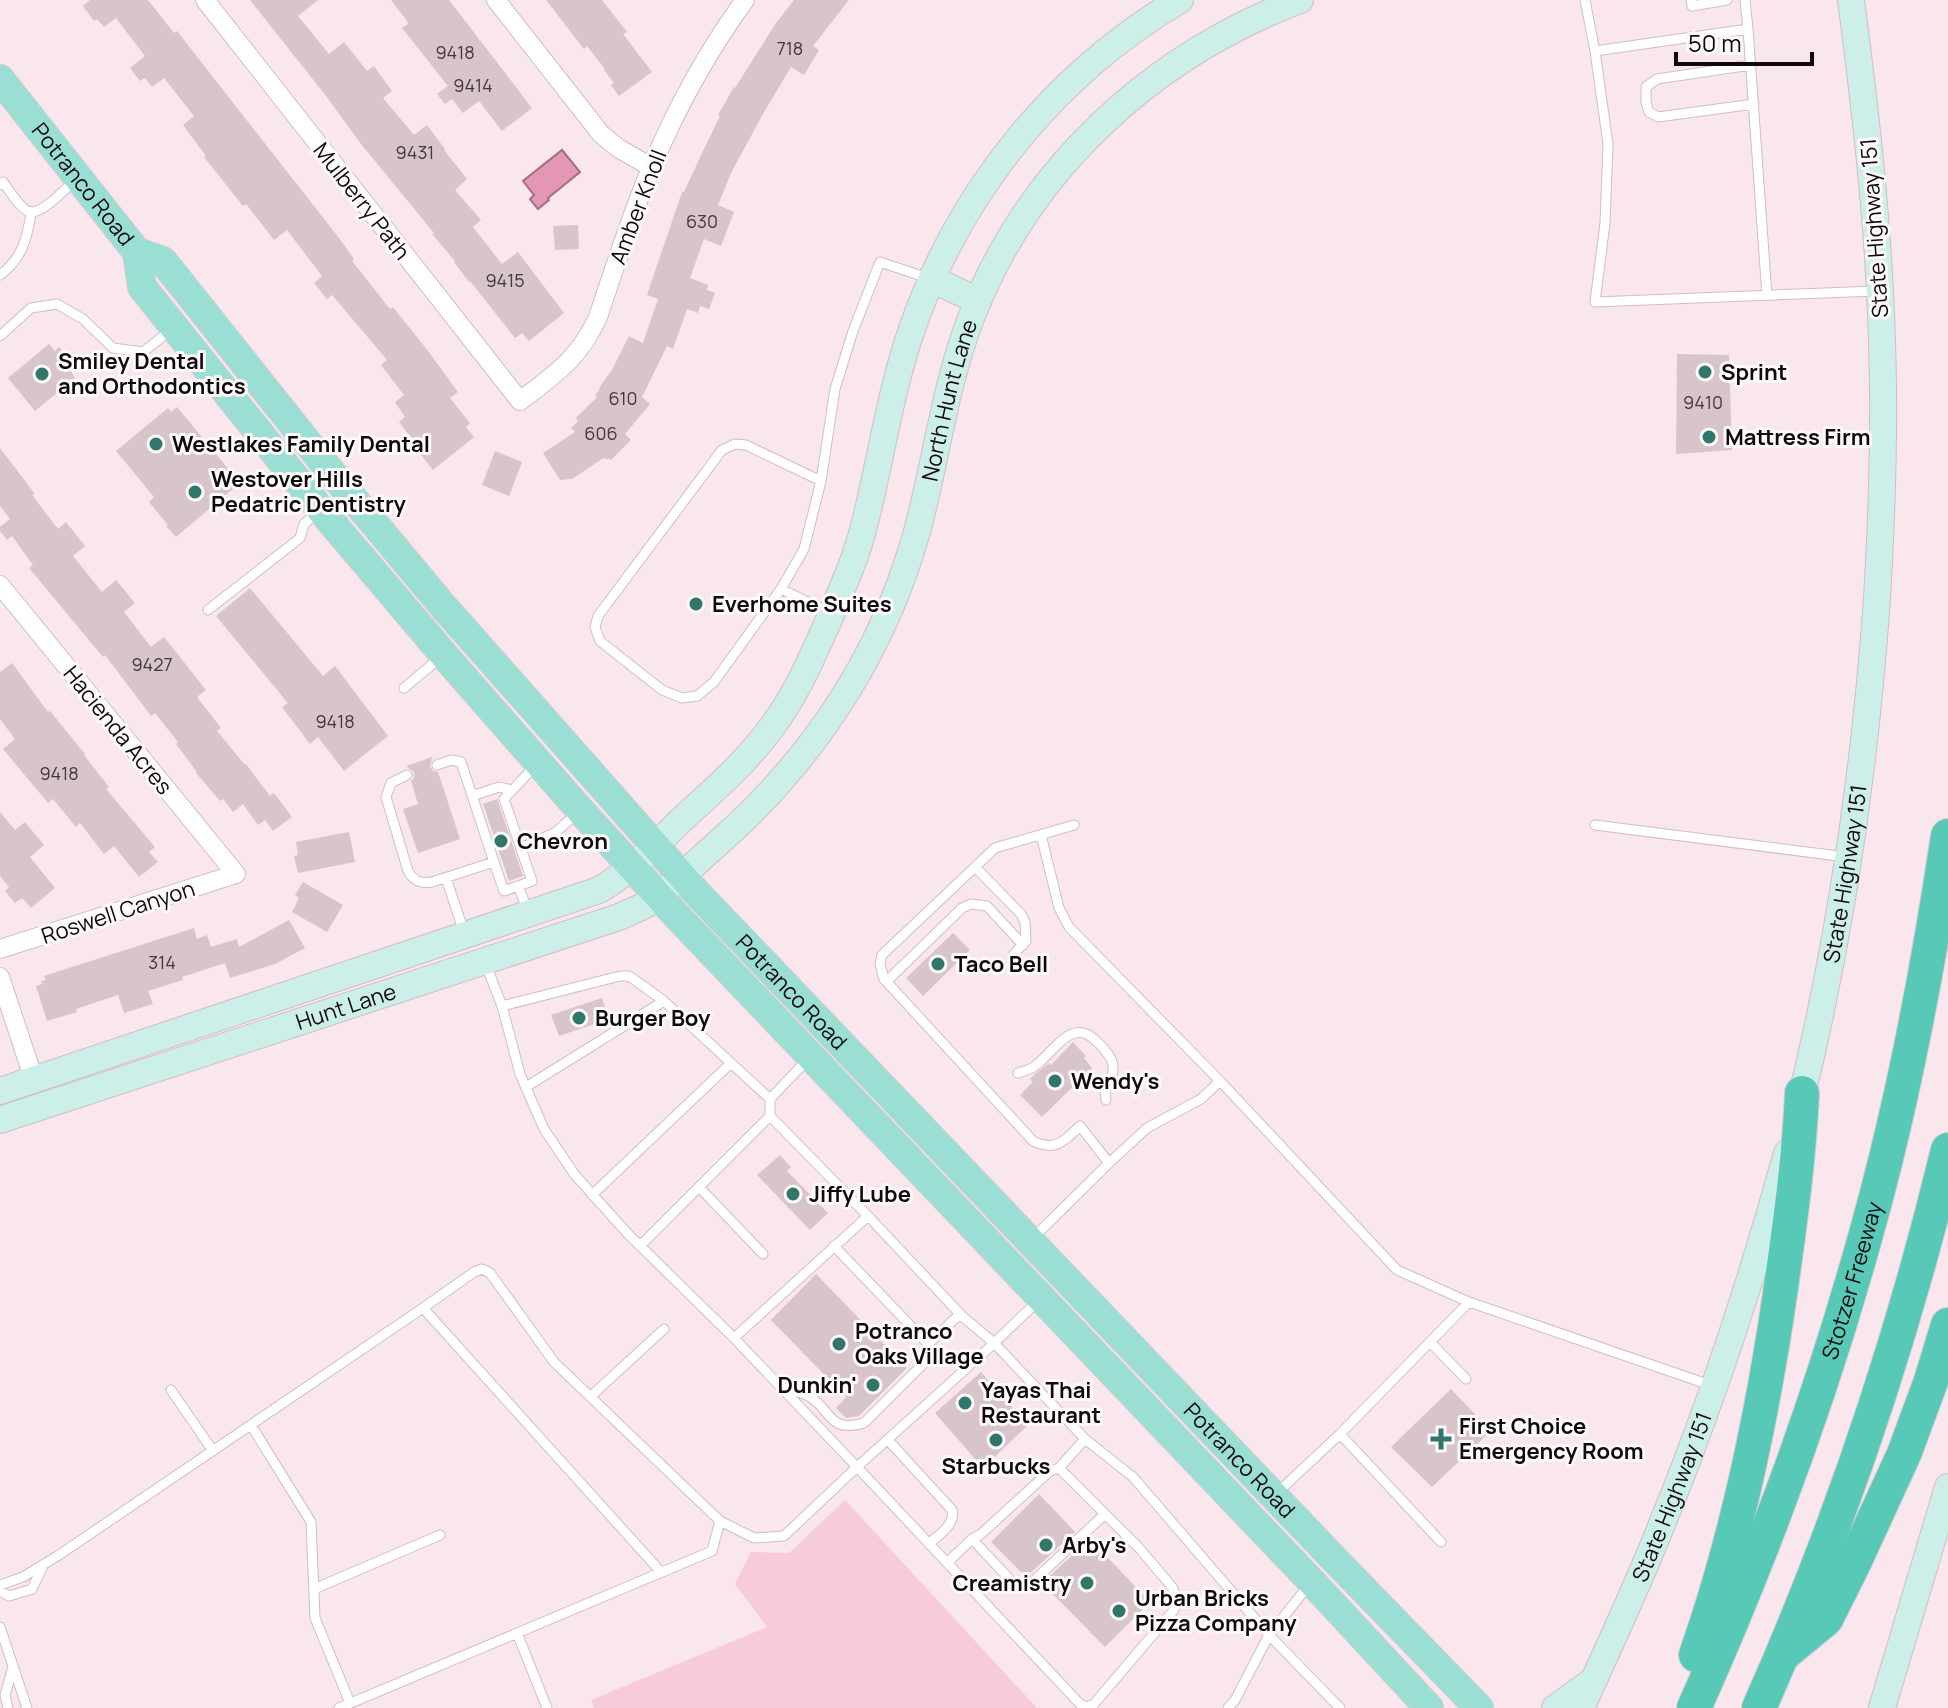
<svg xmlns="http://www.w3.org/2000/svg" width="1948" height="1708" font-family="Manrope,sans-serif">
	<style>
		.green { fill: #f7cbdb }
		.water { fill: #e497b5; stroke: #a46d82; stroke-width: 2 }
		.building { fill: #d8c4cb }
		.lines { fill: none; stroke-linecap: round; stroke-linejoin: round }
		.service-casing { stroke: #d1bec4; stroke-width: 11 }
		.minor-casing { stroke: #d1bec4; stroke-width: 20 }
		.secondary-casing { stroke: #d1bec4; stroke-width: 28 }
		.primary-casing { stroke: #cfcece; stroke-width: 30 }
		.motorway-casing { stroke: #cfcece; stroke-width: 36 }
		.service { stroke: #fff; stroke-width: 9 }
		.minor { stroke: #fff; stroke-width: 18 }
		.secondary { stroke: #cdefe9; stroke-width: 26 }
		.primary { stroke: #9bdfd4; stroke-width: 28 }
		.motorway { stroke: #58c9b7; stroke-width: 34 }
		.poi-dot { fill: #31766b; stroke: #fdf9fa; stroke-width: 3 }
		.labels { text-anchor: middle; stroke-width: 6; stroke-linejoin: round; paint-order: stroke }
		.number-label { font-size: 18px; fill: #42383c }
		.street-label { font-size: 22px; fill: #100a0c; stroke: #fdf9fa }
		.poi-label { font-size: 22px; font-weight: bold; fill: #100a0c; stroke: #fdf9fa; text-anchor: start }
	</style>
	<rect width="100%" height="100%" fill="#fae6ed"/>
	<path class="green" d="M845,1500L1037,1708H594L591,1700L767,1627L735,1584L751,1552L789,1553Z"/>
	<path class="water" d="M562,150L580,172L548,198L549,200L538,209L530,199L534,195L523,181Z"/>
	<path class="building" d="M90,0H148L174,33L177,31L339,238L354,259L352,261L390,309L393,307L428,351L458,392L450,398L470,423L466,427L474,437L433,470L413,445L415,443L399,422L405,417L395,402L404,395L381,365L387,360L332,295L327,299L314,283L322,276L287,230L274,240L246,204L243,206L204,157L206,156L183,125L194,116L164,78L152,87L145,78L140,81L130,68L145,56L116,18L104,27L97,19L94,21L83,6Z
		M250,0H318L298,16L329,54L344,42L367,71L374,66L392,91L383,98L414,135L427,125L445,149L444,150L467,179L455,190L481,220L473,227L502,264L518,252L564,313L529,341L522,333L515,338L470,281L469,282L454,262L455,261L432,234L434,233L361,144L326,96Z
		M391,0H449L532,108L502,131L479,101L463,113L452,99L445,104L437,94L448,86L402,28L408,24L407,21Z
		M546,0H602L627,32L623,34L652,72L619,96L611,85L614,83L604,70L605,69L587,46L584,49Z
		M794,0H849L813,46L819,50L804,75L791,67L764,112L731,173L718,205L734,212L721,246L704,239L690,278L708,285L707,290L715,293L709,309L700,306L698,313L687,309L673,349L667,346L642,397L650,404L625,434L631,440L611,460L608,458L607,460L605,458L602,459L572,479L560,480L543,453L575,432L571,428L578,421L576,418L597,397L595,395L600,389L599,388L612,370L629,336L643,343L658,299L647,295L682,192H684L703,151L720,116L718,115L734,87L735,88L776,23Z
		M578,225L579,249L555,250L553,226Z
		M49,344L55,351L59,347L76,367L71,371L75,378L35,411L8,378Z
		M1677,354L1729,355L1732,450L1676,454Z
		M177,407L240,483L176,537L166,526L168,525L149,502L154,497L116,451L168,408L171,412Z
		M0,448L35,494L32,495L58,529L66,522L85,546L73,556L102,592L116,580L135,603L124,612L151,647L164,637L206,690L197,697L221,728L217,731L245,765L246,764L270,796L274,793L292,817L273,831L265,820L258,825L243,804L233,812L223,799L220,801L196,773L197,772L176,744L178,742L155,713L151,716L105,655L103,657L29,568L33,565L12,536L7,540L0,531V527L10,519L0,506Z
		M495,451L522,462L509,496L482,485Z
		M250,588L323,676L335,666L388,736L344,771L318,737L310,744L282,707L288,703L216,616Z
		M12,663L48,712L50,711L85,754L84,755L109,787L106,789L155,847L149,852L158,862L139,877L114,846L104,854L80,823L76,827L53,799L48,803L3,749L15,739L0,719V672Z
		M432,757L430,767L433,771L438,772L460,839L418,853L403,809L418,804L411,781L414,778V772L406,766Z
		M497,799L523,876L509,881L483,804Z
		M0,812L15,830L25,822L44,845L30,857L55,888L31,908L22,898L15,903L5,891L9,887L0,876Z
		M349,832L355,862L298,873L294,856L298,855L296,842Z
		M303,882L343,905L327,932L292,912L299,898L295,895Z
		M289,920L305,948L275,964L230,978L225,963L182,977L183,980L148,991L153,1004L124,1013L118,995L76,1009L77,1012L47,1021L36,986L42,984L41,981L46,980L44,976L194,928L197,939L207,935L211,947L237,939L239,947Z
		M953,933L970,950L923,996L906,978Z
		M602,998L609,1019L559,1036L551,1015Z
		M1073,1042L1086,1056L1084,1058L1092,1068L1042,1117L1020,1095L1033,1082L1030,1079L1034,1075L1049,1063L1051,1065Z
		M780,1155L791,1167L787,1171L828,1213L810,1230L757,1175Z
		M816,1274L907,1368L859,1416L846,1418L836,1408L846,1397L771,1320Z
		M981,1372L1028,1425L983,1468L935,1413Z
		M1451,1389L1491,1431L1432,1487L1391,1447Z
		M1039,1494L1075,1532L1026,1577L991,1542Z
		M1090,1539L1150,1602L1105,1647L1042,1583Z"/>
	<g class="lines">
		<defs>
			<path id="service" d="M1585,0L1595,51L1608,144L1605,223L1595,302L1876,291
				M1691,0L1692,6L1727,0
				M1745,0L1748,29L1767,296
				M1595,51L1748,29
				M1751,65L1657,79L1646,87V102L1649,112L1658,117L1754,104
				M0,185L3,182C10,191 19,207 28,211C40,217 65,189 74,181
				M0,275C22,259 27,239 31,213
				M0,336L31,308L57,304L83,319L113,348L143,352L171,330
				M821,481L746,445L735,444L722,450L598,616L595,627L600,641L662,690L682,698L697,696L714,682L781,589L804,549L821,481L835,389L853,331L880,262L928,278
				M781,589L828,612
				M208,610L300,538L304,524L317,513
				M404,688L441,657
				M407,775L391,783L386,797L408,871C414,881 420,884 432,882L494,862L461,762L451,760L437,765
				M472,796L499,787L512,790
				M1074,825L995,848L882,955L880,964L884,979L1033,1141C1056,1152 1064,1141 1080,1126L1109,1163
				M1595,825L1846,857
				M1041,835L1059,908L1069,927L1220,1081L1397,1270L1469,1302
				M521,848L556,832L578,812
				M494,862L504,891L518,886L528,911
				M975,867L1021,914L1025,922L1026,941L1013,955
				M446,878L464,932
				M518,886L532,881L504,799L536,765
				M486,965L502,1006L520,1074L544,1129L575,1175L628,1234L734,1338L868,1216L962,1316L994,1343L1085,1439L1059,1468L1139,1548L1173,1588L1176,1599L1174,1610L1094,1704L1087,1707L1080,1704L857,1467L989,1348L994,1343L1038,1301
				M887,981L962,908L971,904L987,906L1023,945
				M502,1006L620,976H629L664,1001L770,1099
				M1018,1073C1023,1071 1030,1070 1035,1066C1053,1053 1071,1017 1095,1040C1101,1045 1107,1052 1111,1059C1116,1070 1112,1079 1105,1088L1106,1100
				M526,1087L664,1001
				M770,1116L868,1216
				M699,1187L763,1254
				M592,1195L731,1063
				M1032,1239L1109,1163L1147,1128L1201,1099L1220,1081
				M640,1246L770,1116V1099L808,1059
				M834,1246L928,1344L960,1314
				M423,1308L661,1572
				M1430,1342L1466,1379
				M783,1388C791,1390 801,1392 808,1396C832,1408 827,1434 864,1423L927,1360L928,1344
				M171,1390L213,1451
				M590,1397L664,1329
				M251,1425L311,1522L315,1618L350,1703
				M1340,1434L1441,1542
				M1085,1439L1133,1477L1269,1635L1308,1586
				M888,1440L952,1510C956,1525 939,1534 929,1544
				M1277,1493L1340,1434L1469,1302L1710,1385
				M720,1521L754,1538L784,1536L857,1467L734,1338
				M972,1539L981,1534L1050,1471L1059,1468
				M947,1563L972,1539L1015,1585L1027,1587L1105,1514
				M0,1585L23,1577L59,1555L423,1308L474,1272L482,1269L490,1273L554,1362L720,1521L712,1551L339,1708
				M314,1589L440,1535
				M0,1591L9,1596L32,1589L43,1566
				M0,1627L27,1708
				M517,1633L547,1708
				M8,1708L5,1695L13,1667
				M1228,1708L1235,1700L1269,1635L1340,1708"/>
			<path id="minor" d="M205,0L520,401C555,374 579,359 598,317C615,267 631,215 652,166C677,107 707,52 745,0
				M496,0L601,134L618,148L651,167
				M0,585L236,874L0,949
				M0,977L34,1080"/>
			<g id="secondary">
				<path d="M932,279L978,301"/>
				<path d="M0,1091L599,890C630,873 664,836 691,811C721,784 751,757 774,724C797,693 812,657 828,622C841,591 856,559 864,526C881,460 890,391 913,326C961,190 1055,74 1180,0"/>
				<path id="s1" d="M1798,1111C1840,943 1865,771 1877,598C1882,513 1885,428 1882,343C1879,229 1866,114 1851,0"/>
				<path id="s2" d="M0,1120L619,917C628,913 638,909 647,904C657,899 666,889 675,882C696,863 717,844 738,825C822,745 884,647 916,535C936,463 944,388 971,318C1029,168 1152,56 1300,0"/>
				<path d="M1555,1708L1591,1682"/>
				<path id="s3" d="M1581,1708C1608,1649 1636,1589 1660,1529C1710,1407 1752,1280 1787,1153"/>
				<path d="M1882,1708L1948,1487"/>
			</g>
			<g id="primary">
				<path id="s4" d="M0,79L137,252L142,287L321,510L444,655L580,810L674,913L1312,1582L1429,1708"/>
				<path id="s5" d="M137,252L163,261L327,467L443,606L696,892L1337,1562L1479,1708"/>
			</g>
			<g id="motorway">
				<path d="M1786,1652L1826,1619L1853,1565L1904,1454L1931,1381L1948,1325"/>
				<path d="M1696,1655C1738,1536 1763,1413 1781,1287C1790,1223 1799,1159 1802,1093"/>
				<path id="s6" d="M1694,1708C1763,1554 1821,1397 1866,1234C1903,1103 1928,970 1948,836"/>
				<path d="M1759,1708C1839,1528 1902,1341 1948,1150"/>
			</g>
		</defs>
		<use href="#service" class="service-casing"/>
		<use href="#minor" class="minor-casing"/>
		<use href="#secondary" class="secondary-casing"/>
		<use href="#primary" class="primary-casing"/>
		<use href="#motorway" class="motorway-casing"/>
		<use href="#service" class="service"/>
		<use href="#minor" class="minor"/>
		<use href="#secondary" class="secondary"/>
		<use href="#primary" class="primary"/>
		<use href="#motorway" class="motorway"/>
	</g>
	<g class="poi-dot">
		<circle cx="1705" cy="372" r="8"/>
		<circle cx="42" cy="374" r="8"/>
		<circle cx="1709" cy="437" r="8"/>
		<circle cx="156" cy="444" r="8"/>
		<circle cx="195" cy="492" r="8"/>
		<circle cx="696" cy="604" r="8"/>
		<circle cx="501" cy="841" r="8"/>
		<circle cx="938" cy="964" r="8"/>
		<circle cx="579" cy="1018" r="8"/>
		<circle cx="1055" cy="1081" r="8"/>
		<circle cx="793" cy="1194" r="8"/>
		<circle cx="839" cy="1344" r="8"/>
		<circle cx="873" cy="1385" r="8"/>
		<circle cx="965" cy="1403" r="8"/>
		<path d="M1437 1427h8v8h8v8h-8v8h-8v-8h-8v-8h8z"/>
		<circle cx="996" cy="1440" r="8"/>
		<circle cx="1046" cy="1545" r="8"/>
		<circle cx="1087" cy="1583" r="8"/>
		<circle cx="1119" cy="1611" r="8"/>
	</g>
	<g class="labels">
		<g class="number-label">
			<text x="790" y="55">718</text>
			<text x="455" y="59">9418</text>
			<text x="473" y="92">9414</text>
			<text x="415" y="159">9431</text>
			<text x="702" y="228">630</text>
			<text x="505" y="287">9415</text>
			<text x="623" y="405">610</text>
			<text x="1703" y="409">9410</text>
			<text x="601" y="440">606</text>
			<text x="152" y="671">9427</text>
			<text x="335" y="728">9418</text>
			<text x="59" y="780">9418</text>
			<text x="162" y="969">314</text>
		</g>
		<g class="street-label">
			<text dy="8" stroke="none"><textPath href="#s4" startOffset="134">Potranco Road</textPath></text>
			<text transform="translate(362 201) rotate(52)" y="8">Mulberry Path</text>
			<text transform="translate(638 207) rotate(-69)" y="8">Amber Knoll</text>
			<text transform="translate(1874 228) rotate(-94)" y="8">State Highway 151</text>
			<text dy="8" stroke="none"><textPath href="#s2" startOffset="1286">North Hunt Lane</textPath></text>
			<text transform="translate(118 730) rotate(51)" y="8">Hacienda Acres</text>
			<text dy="8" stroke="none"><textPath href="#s1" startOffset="242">State Highway 151</textPath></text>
			<text transform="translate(118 912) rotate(-18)" y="8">Roswell Canyon</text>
			<text dy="8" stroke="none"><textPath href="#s5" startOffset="992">Potranco Road</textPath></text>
			<text dy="8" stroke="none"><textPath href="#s2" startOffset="364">Hunt Lane</textPath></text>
			<text dy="8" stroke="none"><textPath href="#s6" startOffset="456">Stotzer Freeway</textPath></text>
			<text dy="8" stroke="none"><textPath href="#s5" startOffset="1640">Potranco Road</textPath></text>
			<text dy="8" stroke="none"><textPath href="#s3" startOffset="230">State Highway 151</textPath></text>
		</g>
		<g class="poi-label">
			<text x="58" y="369">Smiley Dental<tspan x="58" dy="25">and Orthodontics</tspan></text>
			<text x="1721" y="380">Sprint</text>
			<text x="1725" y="445">Mattress Firm</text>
			<text x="172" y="452">Westlakes Family Dental</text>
			<text x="211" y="487">Westover Hills<tspan x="211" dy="25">Pedatric Dentistry</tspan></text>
			<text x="712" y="612">Everhome Suites</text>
			<text x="517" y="849">Chevron</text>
			<text x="954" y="972">Taco Bell</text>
			<text x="595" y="1026">Burger Boy</text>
			<text x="1071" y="1089">Wendy's</text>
			<text x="809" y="1202">Jiffy Lube</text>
			<text x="855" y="1339">Potranco<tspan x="855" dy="25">Oaks Village</tspan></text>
			<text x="857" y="1393" text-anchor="end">Dunkin'</text>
			<text x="981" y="1398">Yayas Thai<tspan x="981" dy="25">Restaurant</tspan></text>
			<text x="1459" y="1434">First Choice<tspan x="1459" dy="25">Emergency Room</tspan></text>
			<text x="996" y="1474" text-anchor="middle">Starbucks</text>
			<text x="1062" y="1553">Arby's</text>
			<text x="1071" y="1591" text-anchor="end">Creamistry</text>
			<text x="1135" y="1606">Urban Bricks<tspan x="1135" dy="25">Pizza Company</tspan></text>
		</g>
	</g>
	<path d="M1676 52v12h136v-12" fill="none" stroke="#100a0c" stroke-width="4"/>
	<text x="1688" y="52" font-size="24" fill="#100a0c" stroke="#fdf9fa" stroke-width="6" paint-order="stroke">50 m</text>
</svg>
